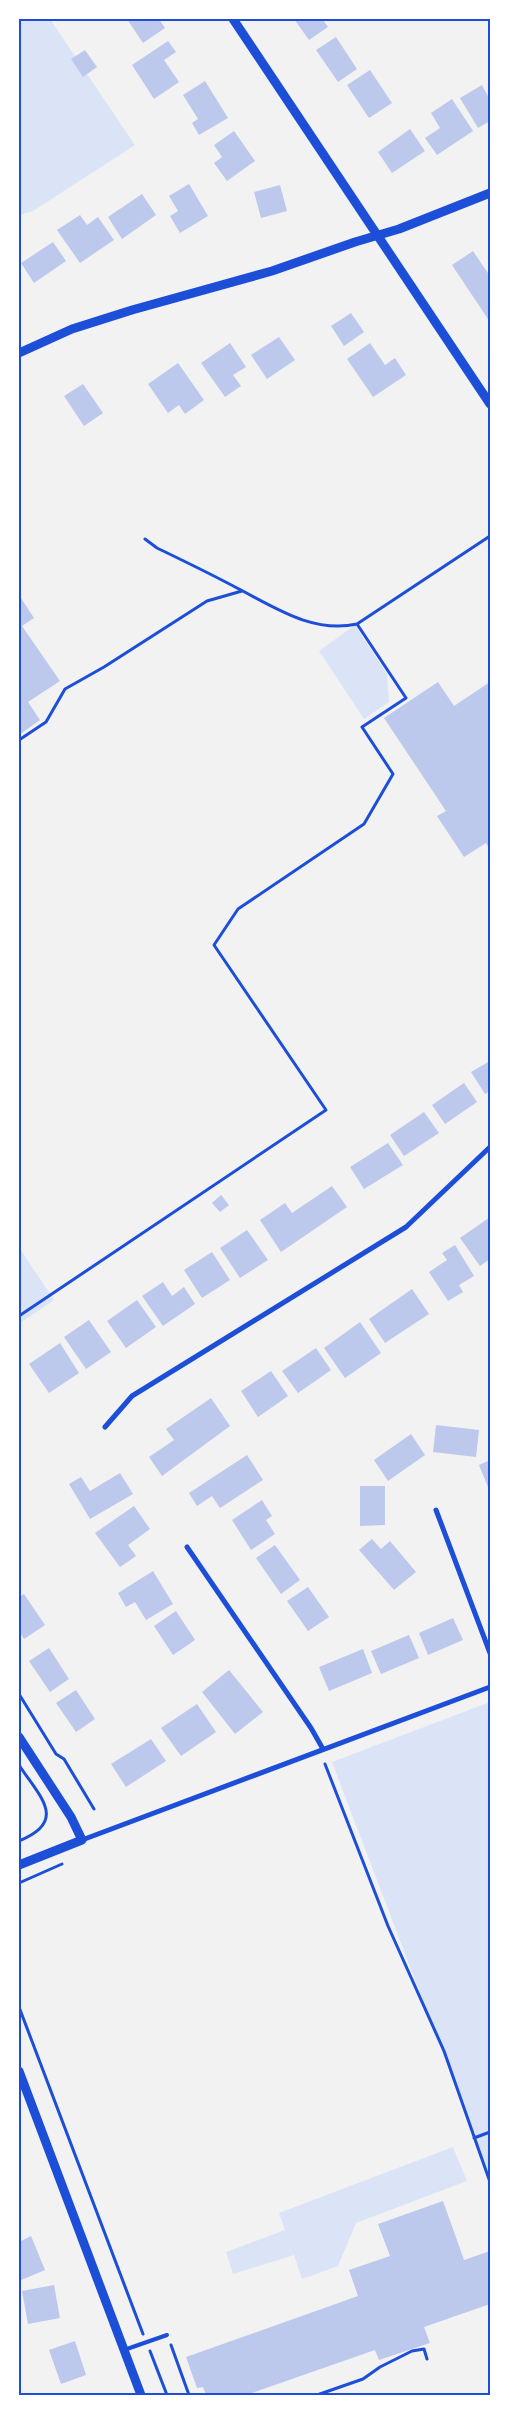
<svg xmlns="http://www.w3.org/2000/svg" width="509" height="2414" font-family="'Roboto Condensed',sans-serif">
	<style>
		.green { fill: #dbe4f7 }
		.building { fill: #bdc9ec }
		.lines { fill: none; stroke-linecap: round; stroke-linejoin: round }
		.path { stroke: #1d4ed8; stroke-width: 3 }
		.service { stroke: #1d4ed8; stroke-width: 4 }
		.minor { stroke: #1d4ed8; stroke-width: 5 }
		.tertiary { stroke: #1d4ed8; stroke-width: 9 }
		.neatline { fill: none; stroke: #1d4ed8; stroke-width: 2 }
	</style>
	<rect width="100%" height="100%" fill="#f2f2f2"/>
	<path class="green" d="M19,19H50L135,145L33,211L19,215Z
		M355,625L387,674L389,702L364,719L319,651Z
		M19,1247L54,1300L19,1324Z
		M490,1702V2177L332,1762Z
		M453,2147L467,2181L356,2223L338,2266L302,2279L294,2255L233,2274L226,2252L285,2230L279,2213Z"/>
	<path class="building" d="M127,19H159L165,28L143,43Z
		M294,19H322L328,27L309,40Z
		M336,37L357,69L338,82L316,50Z
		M168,41L176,52L164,60L179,82L154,99L132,65Z
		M85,50L97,67L83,77L71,59Z
		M370,70L392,103L369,118L347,85Z
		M205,81L228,118L199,135L192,123L198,119L183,95Z
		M482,85L490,100V121L478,128L460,98Z
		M452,99L473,131L437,155L425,138L440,128L431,113Z
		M410,129L425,151L392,173L378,152Z
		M234,131L255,161L227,181L214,163L222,157L214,145Z
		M189,184L208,216L180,233L170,216L178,211L169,196Z
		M280,185L287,211L261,218L254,192Z
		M142,194L156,215L122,239L108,217Z
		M80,215L87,225L98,217L114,240L80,263L57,230Z
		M53,242L66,261L34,283L21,263Z
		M473,251L490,276V322L452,265Z
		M351,313L364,332L344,346L331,326Z
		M279,337L295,360L267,379L251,355Z
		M230,343L246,367L233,375L241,386L225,397L201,363Z
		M370,343L385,365L395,358L406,375L373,397L347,359Z
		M178,363L204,400L185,414L179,405L168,413L148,384Z
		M83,384L103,413L84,426L64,396Z
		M19,595L34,618L22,626L60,681L28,702L40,720L19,735Z
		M438,682L454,706L490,682V850L486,843L464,857L437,816L446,811L384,718Z
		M490,1061V1091L485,1094L471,1072Z
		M464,1083L477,1102L445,1124L432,1105Z
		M424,1112L439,1133L404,1156L390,1135Z
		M388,1143L403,1165L364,1189L350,1167Z
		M332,1186L347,1207L281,1252L260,1220L285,1203L292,1213Z
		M221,1195L229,1205L220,1212L212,1203Z
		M490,1217V1259L480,1266L460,1238Z
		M247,1230L268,1260L240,1278L220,1248Z
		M455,1245L474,1276L459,1285L463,1292L448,1301L429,1272L447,1260L442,1253Z
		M212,1252L230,1280L202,1298L184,1270Z
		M163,1282L172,1296L184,1287L195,1304L163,1326L142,1296Z
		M412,1289L429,1314L385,1343L369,1319Z
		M137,1300L156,1327L126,1348L107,1321Z
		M89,1320L111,1352L86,1369L64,1337Z
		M360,1322L381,1353L345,1378L324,1348Z
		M60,1343L79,1373L49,1393L29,1364Z
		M316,1348L331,1370L298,1393L282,1371Z
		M271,1371L288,1396L258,1417L241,1391Z
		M211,1398L230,1426L162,1476L149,1457L174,1440L166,1429Z
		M436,1425L479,1430L476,1457L433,1452Z
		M411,1434L425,1455L388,1481L374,1460Z
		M247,1455L263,1480L220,1508L212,1496L197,1506L189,1493Z
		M490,1460V1492L479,1465Z
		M120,1473L133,1494L90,1519L69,1484L81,1477L90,1491Z
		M360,1486H385V1525L360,1526Z
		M262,1500L272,1516L266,1520L275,1534L251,1550L232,1520Z
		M134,1506L150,1529L128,1545L136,1556L120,1567L95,1533Z
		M372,1539L381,1549L390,1541L416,1572L394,1590L359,1550Z
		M275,1545L300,1580L281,1594L256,1558Z
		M153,1571L173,1604L146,1620L135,1602L126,1607L118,1593Z
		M308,1587L329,1617L308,1631L287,1601Z
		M24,1594L45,1625L24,1639L19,1631V1597Z
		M176,1611L195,1640L173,1655L154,1626Z
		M453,1618L463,1640L428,1655L419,1633Z
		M409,1635L419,1658L381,1674L371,1651Z
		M49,1648L69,1679L50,1692L29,1661Z
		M363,1649L372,1673L329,1691L319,1667Z
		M229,1670L263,1712L235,1734L202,1692Z
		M76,1690L95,1719L76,1732L56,1703Z
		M197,1704L216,1732L181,1756L161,1728Z
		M151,1739L166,1761L126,1787L111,1764Z
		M443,2201L464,2260L490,2251V2304L424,2327L430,2343L379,2360L375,2350L246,2395H206L203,2387L197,2388L186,2357L358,2296L349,2270L390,2256L378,2224Z
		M31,2236L45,2270L19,2281V2242Z
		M54,2285L60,2318L28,2324L22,2291Z
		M75,2341L86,2375L61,2384L49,2350Z"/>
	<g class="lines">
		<path class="path" d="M145,539L157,548C184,561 211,574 237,588C274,607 313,634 357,624L490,536
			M19,740L46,722L65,689L104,667L207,601L242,591
			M19,1316L326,1110L214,945L238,909L364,824L393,774L362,727L406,698L357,624
			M19,1694L56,1754L64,1759L94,1809
			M325,1764L388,1926L444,2051L490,2182
			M19,1765C39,1796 69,1821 19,1841
			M19,1883L62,1864
			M19,2007L143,2334
			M474,2138L490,2132
			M171,2345L189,2395
			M150,2351L167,2395
			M317,2395L363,2379L380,2367L412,2351L424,2349L427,2359"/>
		<path class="service" d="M124,2350L167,2335"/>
		<path class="minor" d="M105,1427L132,1396L406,1227L490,1147
			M436,1510L490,1653
			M187,1547L311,1728L323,1749
			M82,1840L490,1687"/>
		<path class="tertiary" d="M233,19L490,404
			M19,353L72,329L132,310L272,271L355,242L399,229L490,193
			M19,1737L71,1817L82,1840L19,1865
			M19,2071L141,2395"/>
	</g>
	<rect width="509" height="2414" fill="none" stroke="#ffffff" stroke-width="40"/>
	<rect x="20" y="20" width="469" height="2374" class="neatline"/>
</svg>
